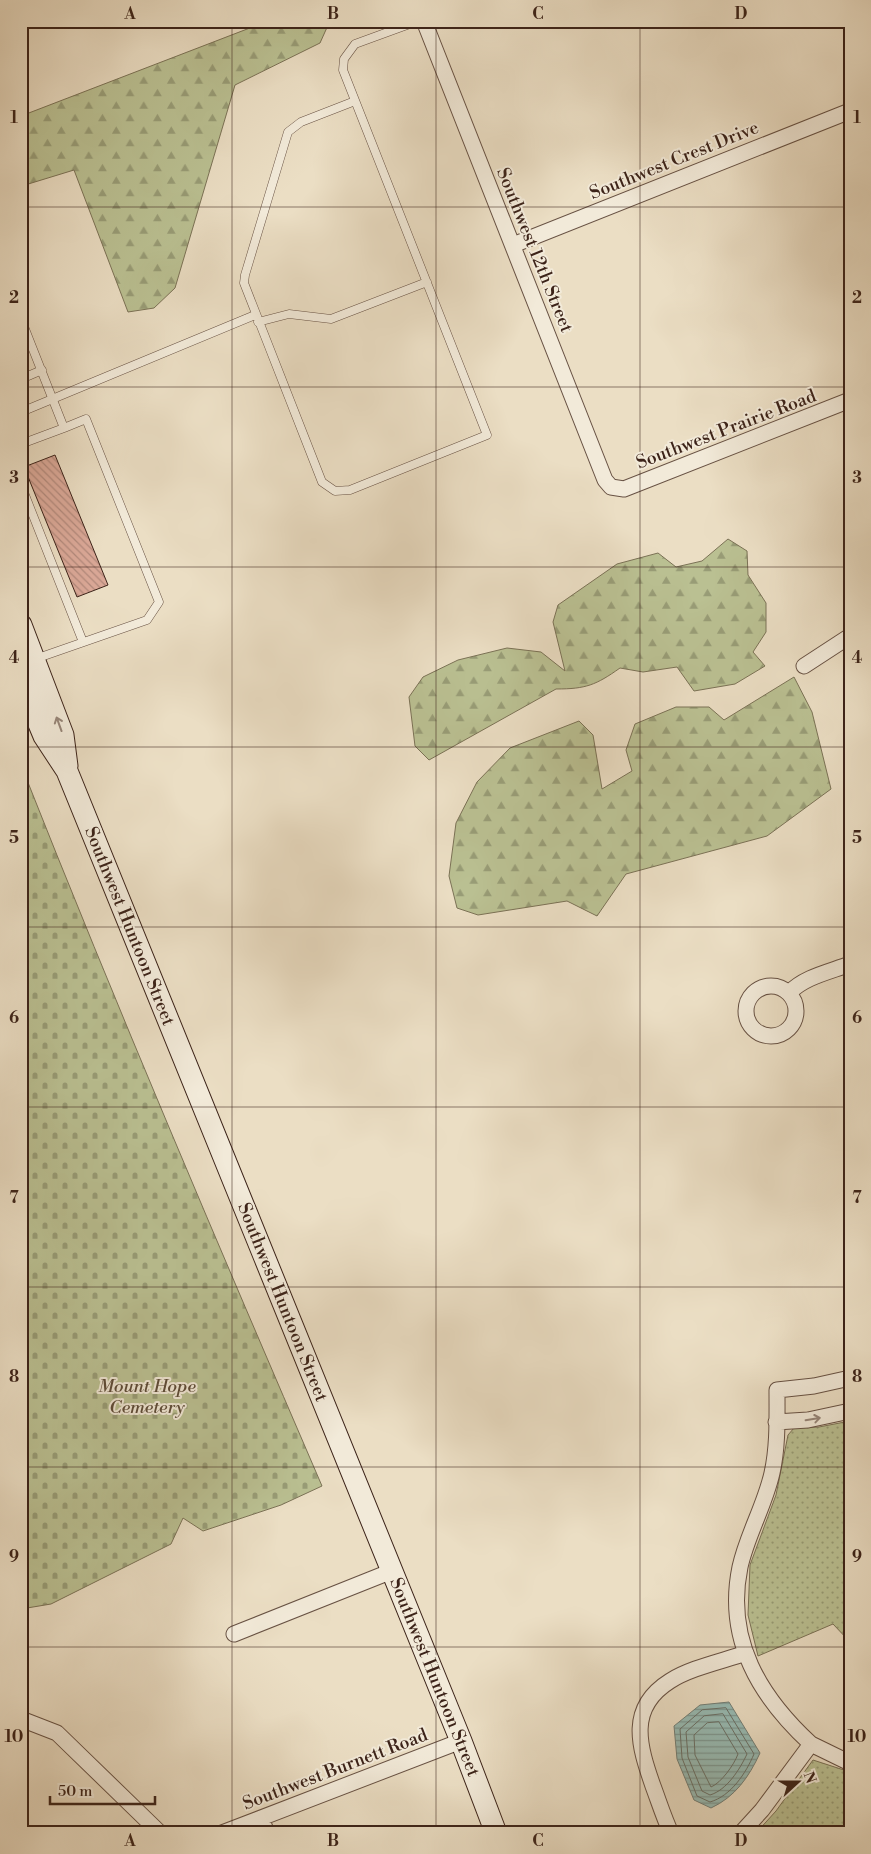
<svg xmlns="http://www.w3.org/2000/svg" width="871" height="1854" font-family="'Libre Bodoni',serif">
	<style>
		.grass { fill: url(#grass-dots); stroke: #7b7256 }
		.forest { fill: url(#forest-firs); stroke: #7b7256 }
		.cemetery { fill: url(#cemetery-stones); stroke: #7b7256 }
		.water { fill: url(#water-rules); stroke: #737f77 }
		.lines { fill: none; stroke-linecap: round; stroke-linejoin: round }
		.shore { stroke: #6a7067; stroke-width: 1 }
		.building { fill: url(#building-back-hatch); stroke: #3c2319 }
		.lane-casing { stroke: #685244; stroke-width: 9 }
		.street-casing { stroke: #685244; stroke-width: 17 }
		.secondary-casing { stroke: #3c2319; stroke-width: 23 }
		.lane { stroke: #f2ead9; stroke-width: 8 }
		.street { stroke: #f2ead9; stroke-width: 15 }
		.secondary { stroke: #f2ead9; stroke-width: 21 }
		.oneway { stroke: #978679 }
		.grid { fill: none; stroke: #3c2319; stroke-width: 1; stroke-opacity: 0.55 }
		.labels { text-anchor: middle; stroke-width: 4; stroke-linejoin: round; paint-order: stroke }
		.street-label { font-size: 18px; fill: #3c2319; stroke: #f2ead9 }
		.park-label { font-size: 18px; font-style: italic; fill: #5c4a37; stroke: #f2ead9 }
		.neatline { fill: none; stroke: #3c2319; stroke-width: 2 }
		.grid-label { font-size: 16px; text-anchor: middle; font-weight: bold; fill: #3c2319 }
	</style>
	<defs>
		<pattern id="grass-dots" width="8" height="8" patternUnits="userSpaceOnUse" patternTransform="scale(1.25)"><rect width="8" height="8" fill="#bac092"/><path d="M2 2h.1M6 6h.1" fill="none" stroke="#989c76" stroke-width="1.8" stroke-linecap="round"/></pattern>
		<pattern id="forest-firs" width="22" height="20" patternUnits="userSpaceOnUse" patternTransform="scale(1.25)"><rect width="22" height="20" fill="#bac092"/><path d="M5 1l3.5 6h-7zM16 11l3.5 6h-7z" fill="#989c76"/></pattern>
		<pattern id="cemetery-stones" width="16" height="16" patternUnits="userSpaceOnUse" patternTransform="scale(1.25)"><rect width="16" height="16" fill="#bac092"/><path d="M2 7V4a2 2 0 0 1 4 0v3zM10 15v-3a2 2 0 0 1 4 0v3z" fill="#989c76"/></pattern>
		<pattern id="water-rules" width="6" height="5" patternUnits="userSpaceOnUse" patternTransform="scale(1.25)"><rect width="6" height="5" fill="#98bcb5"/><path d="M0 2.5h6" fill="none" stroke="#7d9892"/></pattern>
		<pattern id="building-back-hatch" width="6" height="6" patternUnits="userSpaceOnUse" patternTransform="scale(1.25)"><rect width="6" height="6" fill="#d9a796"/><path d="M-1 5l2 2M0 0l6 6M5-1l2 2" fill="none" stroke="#b1887a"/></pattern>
	</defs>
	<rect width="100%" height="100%" fill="#ebdec4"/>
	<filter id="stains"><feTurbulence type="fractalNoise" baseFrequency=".004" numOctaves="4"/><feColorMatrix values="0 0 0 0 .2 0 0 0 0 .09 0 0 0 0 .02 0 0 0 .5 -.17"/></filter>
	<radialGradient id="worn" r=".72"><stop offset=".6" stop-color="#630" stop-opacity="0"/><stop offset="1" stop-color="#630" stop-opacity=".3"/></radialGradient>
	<path class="grass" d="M850,1421V1642L833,1624L758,1656L748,1615L750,1565L776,1495L788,1435L794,1428L819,1427Z
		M813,1760L850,1772V1833H756L776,1811Z"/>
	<path class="forest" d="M268,21H334L329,23L320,43L235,85L175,288L154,308L128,312L74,170L25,185L21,181V116Z
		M728,539L747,551L748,575L766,603V632L753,652L765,666L735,684L694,691L677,667L643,672L620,668C596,685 586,689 556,689L429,760L415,746L409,697L423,677L458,660L507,648L541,652L565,671L553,622L558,605L617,564L658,553L676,567L702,561Z
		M794,677L812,712L831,789L767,836L626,874L597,916L567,901L478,915L457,908L449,876L456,823L477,782L510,748L579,721L593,735L602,789L632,771L626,750L635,724L676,707H709L724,720Z"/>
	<path class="cemetery" d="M21,765C117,1008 219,1247 322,1486L281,1505L203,1531L183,1518L171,1544L51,1604L21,1609Z"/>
	<path class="water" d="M729,1702L760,1753C749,1777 735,1797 711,1808L694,1800L677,1759L674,1726L700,1705Z"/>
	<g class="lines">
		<path class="shore" d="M726,1708L754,1754C746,1773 731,1796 710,1802L697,1796L682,1758L680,1729L702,1710Z
			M723,1714L747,1754C740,1769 727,1790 710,1795L702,1791L688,1757L686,1732L704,1716Z
			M719,1722L738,1754C734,1765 721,1783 711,1787L695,1755L694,1735L707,1723Z"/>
	</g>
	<path class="building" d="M55,455L108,585L77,597L24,467Z"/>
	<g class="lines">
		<defs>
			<path id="lane" d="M355,101L301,122L288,132L245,275L244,283L322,482L335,491L350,490L487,435L343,70L344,59L355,44L418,21
				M21,319L64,428L86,419L159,602L147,620L35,659
				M258,322L289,314L331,319L427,282
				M21,379L42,370
				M21,412L255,315
				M21,444L64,428
				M21,485L83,642"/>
			<path id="street" d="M424,21L605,480L611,487L624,489L850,400
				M513,245L850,111
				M804,666L850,636
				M746 1011a25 25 0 1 1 50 0a25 25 0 1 1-50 0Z
				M789,993C804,977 829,972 850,964
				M776,1422L808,1420L850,1411
				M234,1634L392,1571
				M21,1719L57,1733L160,1833
				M811,1744C760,1697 725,1640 740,1567C747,1535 765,1505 772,1473C778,1446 777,1418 777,1390L814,1386L850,1378
				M261,1818L267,1833
				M222,1833L461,1741
				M671,1833C664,1818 659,1802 653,1786C639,1746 627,1708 670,1681C690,1668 723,1661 746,1653
				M741,1833L762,1810L811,1744L850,1763"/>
			<path id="secondary" d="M21,625L63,735L67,766
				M21,681L44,736L67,771L461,1741L496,1833"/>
		</defs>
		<use href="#lane" class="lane-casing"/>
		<use href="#street" class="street-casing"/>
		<use href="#secondary" class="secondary-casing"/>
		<use href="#lane" class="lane"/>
		<use href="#street" class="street"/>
		<use href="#secondary" class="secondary"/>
	</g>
	<defs><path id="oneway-shaft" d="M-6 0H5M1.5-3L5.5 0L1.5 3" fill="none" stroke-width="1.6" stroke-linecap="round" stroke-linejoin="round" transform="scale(1.25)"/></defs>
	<g class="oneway">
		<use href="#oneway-shaft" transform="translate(59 724) rotate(-110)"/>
		<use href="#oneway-shaft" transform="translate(813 1419) rotate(-9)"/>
	</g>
	<path class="grid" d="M232,21V1833M436,21V1833M640,21V1833M21,207H850M21,387H850M21,567H850M21,747H850M21,927H850M21,1107H850M21,1287H850M21,1467H850M21,1647H850"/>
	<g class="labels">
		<g class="street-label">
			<text transform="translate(674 160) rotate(-22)" y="6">Southwest Crest Drive</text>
			<text transform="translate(535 250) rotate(68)" y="6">Southwest 12th Street</text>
			<text transform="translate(726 429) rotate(-21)" y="6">Southwest Prairie Road</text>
			<text transform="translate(130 926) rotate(68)" y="6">Southwest Huntoon Street</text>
			<text transform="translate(283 1302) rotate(68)" y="6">Southwest Huntoon Street</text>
			<text transform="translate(435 1677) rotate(68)" y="6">Southwest Huntoon Street</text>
			<text transform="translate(335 1769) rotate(-21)" y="6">Southwest Burnett Road</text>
		</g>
		<g class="park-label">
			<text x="147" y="1392">Mount Hope<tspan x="147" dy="21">Cemetery</tspan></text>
		</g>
	</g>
	<rect width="871" height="1854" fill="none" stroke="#ebdec4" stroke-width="55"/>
	<g transform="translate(798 1782) rotate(69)" stroke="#f2ead9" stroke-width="4" paint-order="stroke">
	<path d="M0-4L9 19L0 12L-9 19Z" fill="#3c2319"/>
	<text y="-8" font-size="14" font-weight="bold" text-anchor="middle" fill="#3c2319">N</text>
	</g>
	<path d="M50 1796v8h105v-8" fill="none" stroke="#3c2319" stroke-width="2.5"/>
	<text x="58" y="1796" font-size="15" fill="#3c2319" stroke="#f2ead9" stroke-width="4" paint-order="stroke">50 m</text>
	<rect x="28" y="28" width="816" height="1798" class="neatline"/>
	<g class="grid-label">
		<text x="130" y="19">A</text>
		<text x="333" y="19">B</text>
		<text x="538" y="19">C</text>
		<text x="741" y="19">D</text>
		<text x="14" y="123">1</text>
		<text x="857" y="123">1</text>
		<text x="14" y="303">2</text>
		<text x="857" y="303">2</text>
		<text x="14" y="483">3</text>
		<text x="857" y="483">3</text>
		<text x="14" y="663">4</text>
		<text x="857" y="663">4</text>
		<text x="14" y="843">5</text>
		<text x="857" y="843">5</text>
		<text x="14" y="1023">6</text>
		<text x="857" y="1023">6</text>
		<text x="14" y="1203">7</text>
		<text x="857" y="1203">7</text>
		<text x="14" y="1382">8</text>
		<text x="857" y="1382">8</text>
		<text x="14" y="1562">9</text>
		<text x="857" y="1562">9</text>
		<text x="14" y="1742">10</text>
		<text x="857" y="1742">10</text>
		<text x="130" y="1846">A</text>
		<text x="333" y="1846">B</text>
		<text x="538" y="1846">C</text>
		<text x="741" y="1846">D</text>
	</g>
	<rect width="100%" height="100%" filter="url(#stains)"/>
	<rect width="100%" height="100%" fill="url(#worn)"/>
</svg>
